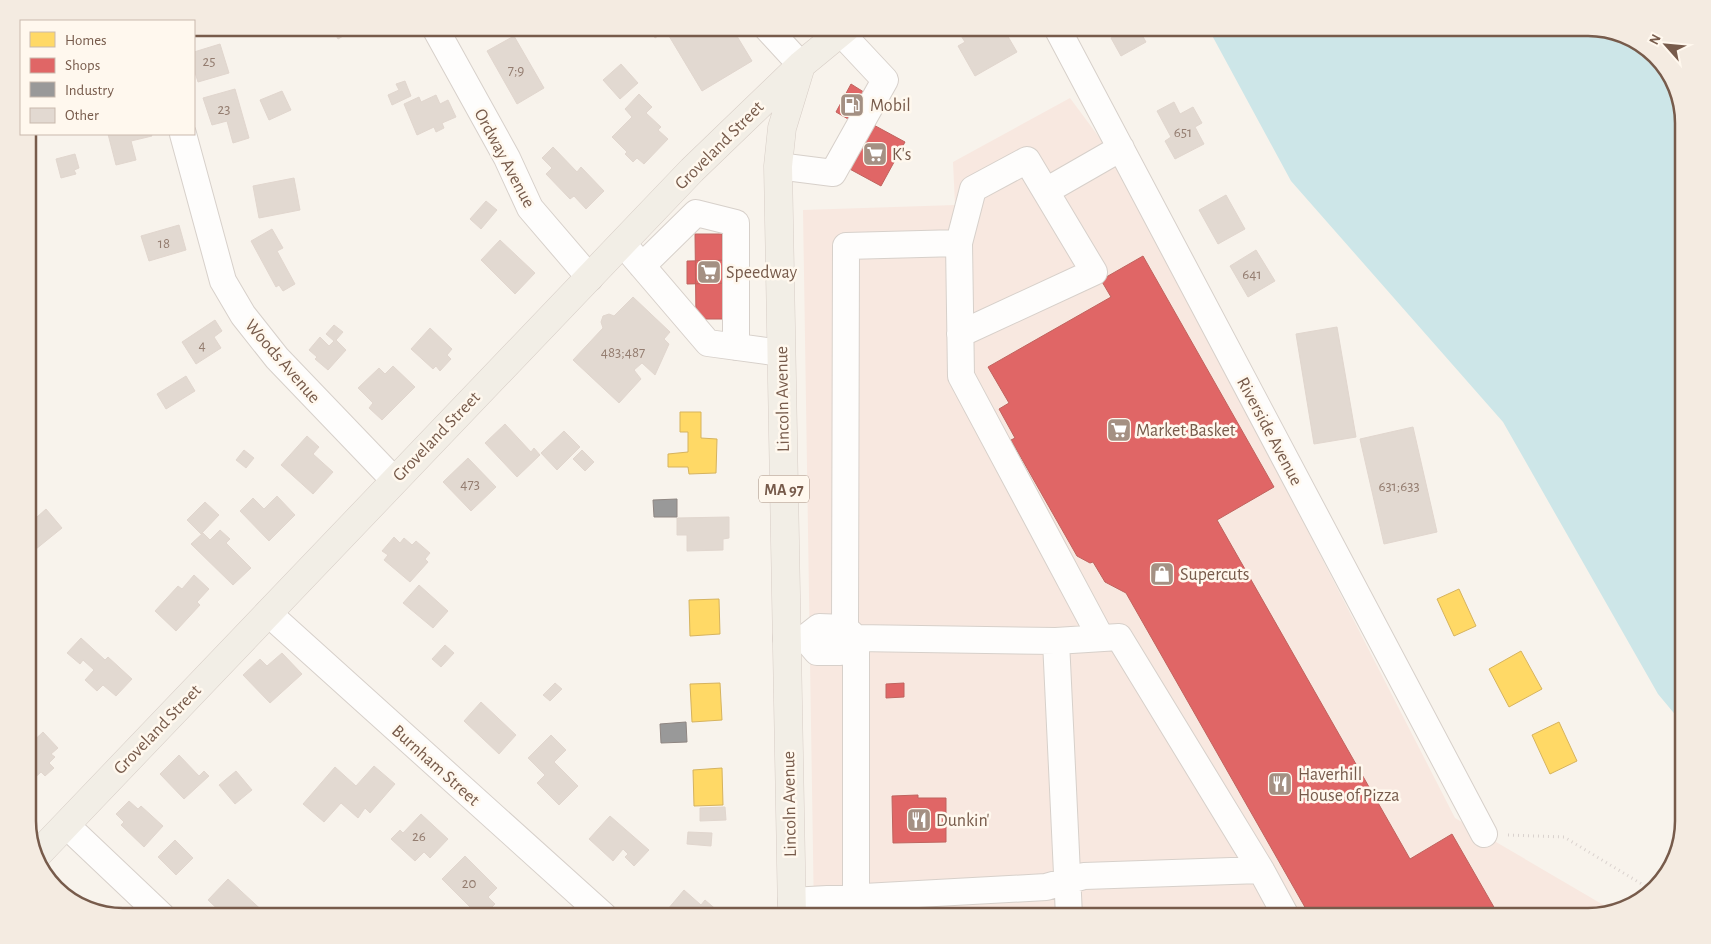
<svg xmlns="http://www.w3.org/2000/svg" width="1711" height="944" font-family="'Alegreya Sans',sans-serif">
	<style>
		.commercial { fill: #f8e8e0 }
		.water { fill: #cde6e8 }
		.homes { fill: #ffd966; stroke: #d6b35e }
		.shops { fill: #e06666; stroke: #c0635e }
		.industry { fill: #999; stroke: #8f8682 }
		.building { fill: #e2d9d1; stroke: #e1d6ce }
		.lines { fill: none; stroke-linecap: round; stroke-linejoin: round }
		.minor-casing { stroke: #d7d0ca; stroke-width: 28 }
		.major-casing { stroke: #d7cdc6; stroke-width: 29 }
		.path { stroke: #dad2ce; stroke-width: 3; stroke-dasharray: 1 4; stroke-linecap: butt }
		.minor { stroke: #fefdfc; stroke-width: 26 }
		.major { stroke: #f2eee6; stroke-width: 28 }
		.labels { text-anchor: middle; stroke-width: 5; stroke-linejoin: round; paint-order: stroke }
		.number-label { font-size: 15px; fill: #947d70 }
		.shield { fill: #fff8ee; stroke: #a08a7c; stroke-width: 1 }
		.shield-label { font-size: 16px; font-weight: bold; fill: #775b4b }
		.poi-label { font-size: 18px; fill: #775b4b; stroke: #fff8ee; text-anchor: start }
		.street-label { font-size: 18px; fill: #775b4b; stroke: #fff8ee }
		.rim { fill: none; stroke: #775b4b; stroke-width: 2.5 }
	</style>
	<rect width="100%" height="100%" fill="#f8f3ec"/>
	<path class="commercial" d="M1070,98L1122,168L1455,818L1612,910L1588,916H814L803,210L955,205L953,162Z"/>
	<path class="water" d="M1208,28H1588L1635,40L1667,70L1683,117V724L1658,694L1503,422L1291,181Z"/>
	<path class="homes" d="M680,412H701V438L717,439L716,473L689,474L688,467H668V454L688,452V432H680Z
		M1459,589L1476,626L1454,636L1437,599Z
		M719,599L720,634L690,636L689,600Z
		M1521,651L1542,689L1509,707L1489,669Z
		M720,683L722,720L692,722L690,684Z
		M1559,722L1577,761L1550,774L1532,735Z
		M722,768L723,805L694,806L693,770Z"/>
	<path class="shops" d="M851,84L870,96L855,123L836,112Z
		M870,123L905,142L881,186L846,167Z
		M695,234H722L724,319H696Z
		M1143,256L1274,487L1217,520L1410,859L1452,834L1499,916H1310L1126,593L1105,582L1093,562L1090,563L1077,556L1011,440L1015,438L999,409L1009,403L988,367L1111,297L1101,280Z
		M730,260V283L687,284V261Z
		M904,683V697L886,698V684Z
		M918,795V798H946V842L893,843L892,796Z"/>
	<path class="industry" d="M677,499V517H654L653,500Z
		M686,722L687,742L661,743L660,724Z"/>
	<path class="building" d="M332,28H357L338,39Z
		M649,28H732L752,61L702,91L666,31L655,38Z
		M956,28H1003L1017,52L975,76L958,46L965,42Z
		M1103,28H1123L1108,36Z
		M1129,28H1138L1146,42L1121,56L1111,38Z
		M514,36L544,88L517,104L487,51Z
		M220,44L229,73L198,82L194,69V52Z
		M621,64L638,83L620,99L603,80Z
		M405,81L411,96L392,105L388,95L399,90L396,84Z
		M235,89L249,138L233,143L227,121L212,125L203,98Z
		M282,91L291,110L269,120L260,100Z
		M639,94L652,107L646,113L661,127L658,130L668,139L644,164L637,158L633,162L625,154L627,152L612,137L632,117L625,109Z
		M436,95L440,104L448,100L456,117L442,123L444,128L436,132L434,127L417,135L404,104L419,97L421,102Z
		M1174,102L1180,114L1193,107L1202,123L1195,127L1204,144L1175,159L1165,141L1171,137L1157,111Z
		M108,134H151L152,136L131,141L136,160L116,165Z
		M553,147L577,172L581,167L604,191L586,209L574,196L570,199L546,174L552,168L542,158Z
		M75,154L79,168L74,170L76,174L61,178L56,159Z
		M294,178L300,210L259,218L253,186Z
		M1226,195L1245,229L1218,244L1199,210Z
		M486,201L497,210L481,229L470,219Z
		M179,225L186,250L149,261L141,236Z
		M272,229L283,248L277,251L295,284L283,291L279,285L276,287L251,241Z
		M500,240L535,273L515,294L481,260Z
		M1256,250L1275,281L1248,297L1230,266Z
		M633,297L670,332L664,339L669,344L655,375L642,363L634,370L641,379L619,403L573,360L603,328L601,322L603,316L609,314L614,316Z
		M215,320L222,331L214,337L221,348L196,364L182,342Z
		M334,325L343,332L336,340L346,350L328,370L315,359L317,357L309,350L320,337L329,346L334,341L326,334Z
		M1337,327L1356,437L1314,444L1296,334Z
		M430,328L452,349L447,355L451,359L440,371L436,366L433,369L411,349Z
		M393,366L415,387L382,420L369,408L373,403L358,388L379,368L385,374Z
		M186,376L195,391L166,409L157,394Z
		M505,424L531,452L534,448L540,455L517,477L485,443Z
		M1413,427L1437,532L1384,544L1360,439Z
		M564,431L580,447L557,470L541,453Z
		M307,436L319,447L313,454L333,472L313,494L281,465Z
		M244,450L254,458L246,468L236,460Z
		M582,450L594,462L585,471L573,459Z
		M468,458L496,487L471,511L443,482Z
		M277,496L295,515L269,541L240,511L253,498L264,509Z
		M205,502L219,515L201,534L187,520Z
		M46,509L62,528L36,549L33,545L28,550V525Z
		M729,517V538L723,539V550L687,551V535H677V518Z
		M220,530L230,539L226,543L251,568L233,585L191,544L203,533L210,540Z
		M394,537L400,543L404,538L412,545L416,541L430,553L425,559L428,562L410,582L384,560L388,555L382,551Z
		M194,575L209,589L197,602L200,605L176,631L155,611L178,586L182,589Z
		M419,585L448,611L433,628L403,603Z
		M81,638L105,660L108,657L132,679L116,696L103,685L97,691L85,680L94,670L83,660L80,664L67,653Z
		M445,645L454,653L441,667L432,659Z
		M282,653L302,674L270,703L243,675L260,659L267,666Z
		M555,683L562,689L550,701L543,695Z
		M481,702L516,735L499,754L464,721Z
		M43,732L58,748L51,754L55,757L49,763L54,768L45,776L41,772L30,782L28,779V746Z
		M551,735L566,750L554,762L578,786L559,805L537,783L545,775L528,758Z
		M179,755L199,776L204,771L209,776L184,799L160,774Z
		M374,766L395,784L370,813L365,808L358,818L341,803L324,822L303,804L335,767L356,786Z
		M236,771L252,790L235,804L219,785Z
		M129,801L138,809L141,806L163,826L144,847L121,825L124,822L116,814Z
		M725,807L726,820L700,821V808Z
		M421,814L448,839L430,858L424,852L415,861L391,839L400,830L403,833Z
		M610,816L649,850L634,866L625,857L628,854L623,849L613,861L589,839Z
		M688,832L712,833L711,846L687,844Z
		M175,840L193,858L176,875L158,857Z
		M465,856L497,888L488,897L495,904L483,916H479L442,879Z
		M228,879L268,916H225L208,900Z
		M684,890L701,905L705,900L719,912L717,916H677L668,909Z
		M518,908L527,916H510Z"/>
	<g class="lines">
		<defs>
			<path id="minor" d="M435,28L507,158L530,208L590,278
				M767,28L801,65
				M1057,28L1484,834
				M183,134L223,281L243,315L277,358L394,480
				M778,166L833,173L885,80L840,32
				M1046,191L1121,148
				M959,243L973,189L1027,160L1094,272L960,334
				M631,253L708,343L781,353
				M642,266L696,213L736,223V347
				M268,613L604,916
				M845,628L846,246L959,243L961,376L1101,638
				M786,638H805L819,627L845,628L856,638L1056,641L1119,637L1261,870L1286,916
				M805,638L817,652H840L856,638
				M856,638V897
				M1056,641L1069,916
				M66,825L162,916
				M791,901L1046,887L1084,876L1261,870"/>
			<path id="major" d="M37,855L692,170L801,65L846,28
				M792,916L778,166L782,128L800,69"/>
		</defs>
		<use href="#minor" class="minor-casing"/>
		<use href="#major" class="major-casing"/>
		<path class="path" d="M1508,835L1564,837L1650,889"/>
		<use href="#minor" class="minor"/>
		<use href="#major" class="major"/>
	</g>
	<defs>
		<symbol id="fuel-square" viewBox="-11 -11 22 22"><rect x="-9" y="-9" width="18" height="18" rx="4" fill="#a49083" stroke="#fff8ee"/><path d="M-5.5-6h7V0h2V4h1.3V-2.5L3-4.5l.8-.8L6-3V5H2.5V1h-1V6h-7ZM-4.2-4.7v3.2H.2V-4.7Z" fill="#fff"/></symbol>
		<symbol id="supermarket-square" viewBox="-11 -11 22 22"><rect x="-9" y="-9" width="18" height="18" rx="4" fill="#a49083" stroke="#fff8ee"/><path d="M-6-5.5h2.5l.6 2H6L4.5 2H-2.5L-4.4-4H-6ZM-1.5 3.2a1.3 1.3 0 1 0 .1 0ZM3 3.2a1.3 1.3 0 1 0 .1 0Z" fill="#fff"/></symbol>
		<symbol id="shop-square" viewBox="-11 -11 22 22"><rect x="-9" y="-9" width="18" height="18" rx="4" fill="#a49083" stroke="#fff8ee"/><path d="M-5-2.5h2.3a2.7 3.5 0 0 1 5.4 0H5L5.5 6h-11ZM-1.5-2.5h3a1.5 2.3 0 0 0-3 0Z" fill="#fff"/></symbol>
		<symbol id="restaurant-square" viewBox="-11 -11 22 22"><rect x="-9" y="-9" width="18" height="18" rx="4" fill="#a49083" stroke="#fff8ee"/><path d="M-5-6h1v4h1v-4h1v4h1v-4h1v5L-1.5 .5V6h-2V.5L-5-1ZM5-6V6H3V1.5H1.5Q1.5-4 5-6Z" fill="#fff"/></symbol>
	</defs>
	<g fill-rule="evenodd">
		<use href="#fuel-square" x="838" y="91" width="28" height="28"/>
		<use href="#supermarket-square" x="861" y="140" width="28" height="28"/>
		<use href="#supermarket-square" x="695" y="258" width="28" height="28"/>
		<use href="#supermarket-square" x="1105" y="416" width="28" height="28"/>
		<use href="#shop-square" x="1148" y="560" width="28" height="28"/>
		<use href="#restaurant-square" x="1266" y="770" width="28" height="28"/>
		<use href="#restaurant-square" x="905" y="806" width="28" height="28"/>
	</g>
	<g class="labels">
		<g class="number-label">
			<text x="209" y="66">25</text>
			<text x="516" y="75">7;9</text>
			<text x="224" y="114">23</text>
			<text x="1183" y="137">651</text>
			<text x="164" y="248">18</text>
			<text x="1252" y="279">641</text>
			<text x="202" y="350">4</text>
			<text x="623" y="357">483;487</text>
			<text x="470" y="489">473</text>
			<text x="1399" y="491">631;633</text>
			<text x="419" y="841">26</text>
			<text x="469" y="888">20</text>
		</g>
		<rect class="shield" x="759" y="475.5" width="50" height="27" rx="4"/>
		<g class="shield-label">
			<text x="784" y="495">MA 97</text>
		</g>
		<g class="poi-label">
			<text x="870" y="111">Mobil</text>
			<text x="892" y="160">K's</text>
			<text x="726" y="278">Speedway</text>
			<text x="1136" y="436">Market Basket</text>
			<text x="1180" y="580">Supercuts</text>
			<text x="1298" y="780">Haverhill<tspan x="1298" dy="21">House of Pizza</tspan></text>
			<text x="936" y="826">Dunkin'</text>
		</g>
		<g class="street-label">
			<text transform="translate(719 145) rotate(-45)" y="6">Groveland Street</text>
			<text transform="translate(505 158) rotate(62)" y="6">Ordway Avenue</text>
			<text transform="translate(283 361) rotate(49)" y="6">Woods Avenue</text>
			<text transform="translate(782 399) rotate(-91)" y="6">Lincoln Avenue</text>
			<text transform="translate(1270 431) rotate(62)" y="6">Riverside Avenue</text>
			<text transform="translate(436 436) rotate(-46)" y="6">Groveland Street</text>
			<text transform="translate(157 729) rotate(-46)" y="6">Groveland Street</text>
			<text transform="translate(436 765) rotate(42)" y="6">Burnham Street</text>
			<text transform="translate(789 804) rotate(-91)" y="6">Lincoln Avenue</text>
		</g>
	</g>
	<path d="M0 0H1711V944H0ZM123 36H1588A87 87 0 0 1 1675 123V821A87 87 0 0 1 1588 908H123A87 87 0 0 1 36 821V123A87 87 0 0 1 123 36Z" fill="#f4ebe1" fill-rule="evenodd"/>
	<path class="rim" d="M123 36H1588A87 87 0 0 1 1675 123V821A87 87 0 0 1 1588 908H123A87 87 0 0 1 36 821V123A87 87 0 0 1 123 36Z"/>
	<rect x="20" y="20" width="175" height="115" fill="#fff8ee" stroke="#c9b9ad"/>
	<rect x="30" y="32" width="25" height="15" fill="#ffd966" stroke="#c9b9ad"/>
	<text x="65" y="45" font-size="15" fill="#775b4b">Homes</text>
	<rect x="30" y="58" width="25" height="15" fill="#e06666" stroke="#c9b9ad"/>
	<text x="65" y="70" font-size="15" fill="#775b4b">Shops</text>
	<rect x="30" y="82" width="25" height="15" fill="#999999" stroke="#c9b9ad"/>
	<text x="65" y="95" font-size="15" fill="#775b4b">Industry</text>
	<rect x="30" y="108" width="25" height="15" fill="#e2d9d1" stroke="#c9b9ad"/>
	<text x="65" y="120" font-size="15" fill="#775b4b">Other</text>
	<g transform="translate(1666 45) rotate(297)" stroke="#fff8ee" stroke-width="4" paint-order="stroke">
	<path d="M0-4L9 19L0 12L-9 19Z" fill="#775b4b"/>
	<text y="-8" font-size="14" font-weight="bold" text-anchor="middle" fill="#775b4b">N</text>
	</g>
</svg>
